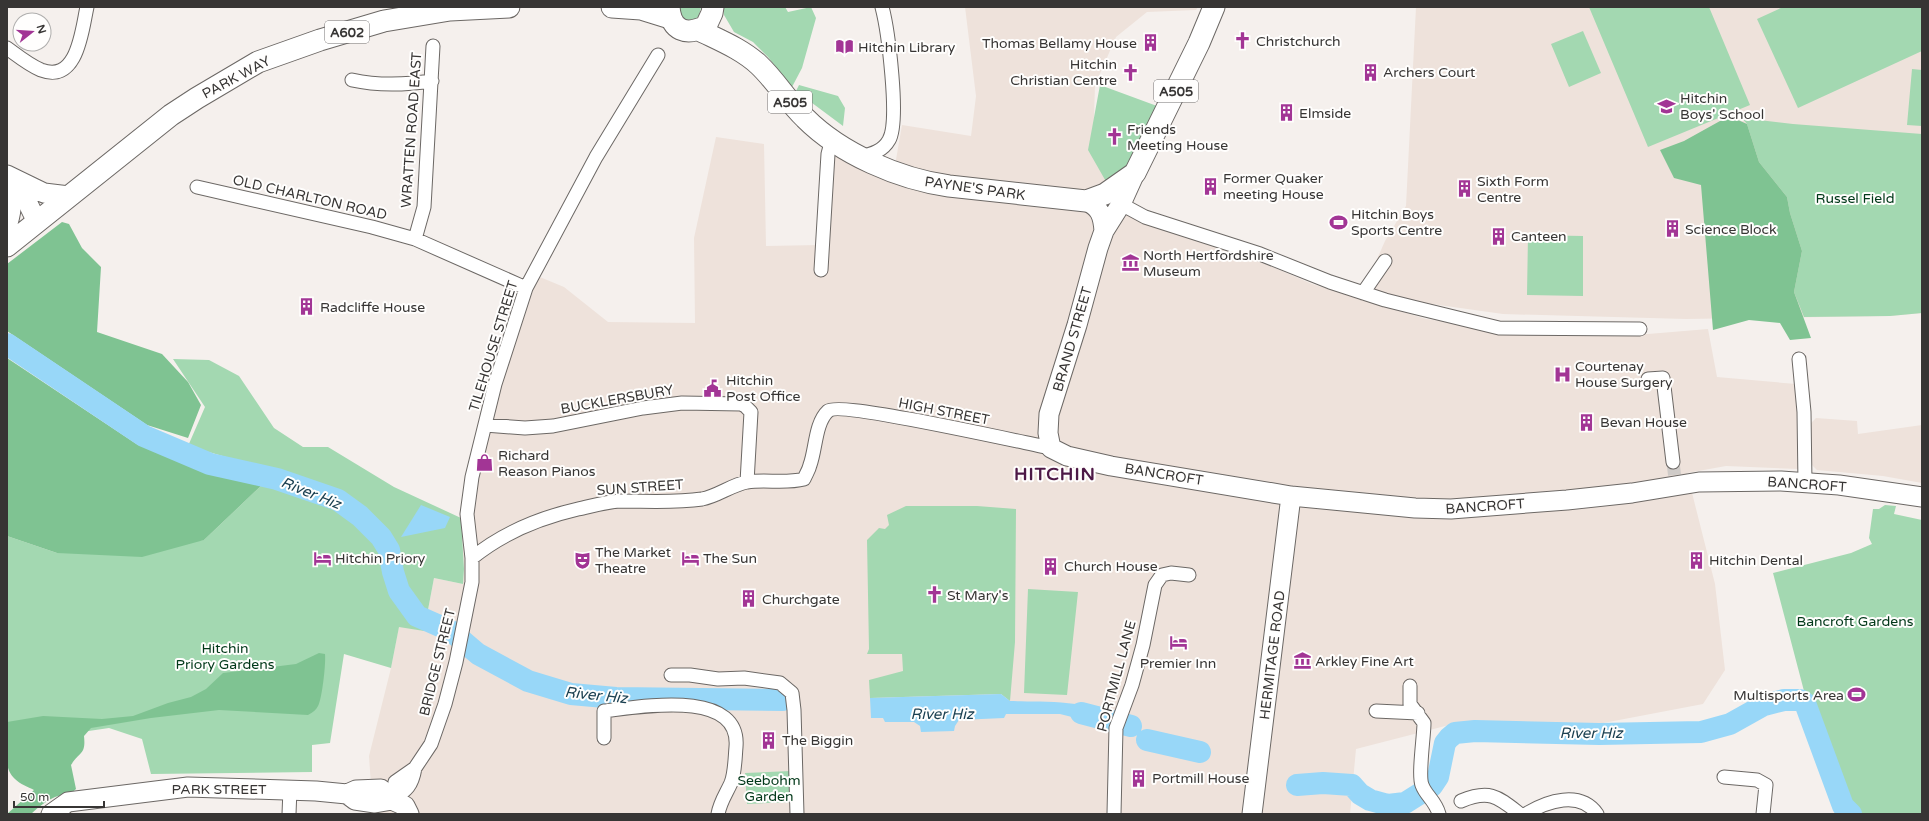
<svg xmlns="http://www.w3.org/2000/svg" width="1929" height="821" font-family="'Varela Round',sans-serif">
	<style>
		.built { fill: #eee2db }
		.green { fill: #a3d8b1 }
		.forest { fill: #7fc392 }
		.water { fill: #98d7f8 }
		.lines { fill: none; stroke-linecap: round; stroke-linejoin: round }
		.river { stroke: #98d7f8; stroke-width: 22 }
		.street-tunnel { stroke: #cfcbc8; stroke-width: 13; stroke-dasharray: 13 6; stroke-linecap: butt }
		.street-casing { stroke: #6c6865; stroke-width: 15 }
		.secondary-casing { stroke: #6c6865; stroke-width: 21 }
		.primary-casing { stroke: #6c6865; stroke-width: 23 }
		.street { stroke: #fff; stroke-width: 13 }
		.secondary { stroke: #fff; stroke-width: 19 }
		.primary { stroke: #fff; stroke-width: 21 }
		.labels { text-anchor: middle; stroke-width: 4; stroke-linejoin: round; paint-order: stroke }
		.shield { fill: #fffefd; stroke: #737170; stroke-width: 1 }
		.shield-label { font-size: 13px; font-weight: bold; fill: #373534 }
		.poi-label { font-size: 14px; fill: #373534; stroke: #fffefd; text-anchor: start }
		.street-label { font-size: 14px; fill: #373534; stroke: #fffefd }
		.park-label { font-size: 14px; fill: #013819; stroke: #fffefd }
		.water-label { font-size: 15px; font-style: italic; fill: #1b4051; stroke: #fffefd }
		.district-label { font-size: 18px; font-weight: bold; letter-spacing: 1px; fill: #4d1846; stroke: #fffefd }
	</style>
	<rect width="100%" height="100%" fill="#f5f0ed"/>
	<path class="built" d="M965,7H1198L1196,10L1147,12L1116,37L1095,85L1093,149L1135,218L1217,243L1312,284L1426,319L1530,333L1648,334L1708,329L1717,377L1796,384L1799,469L1726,466L1687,473L1715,584L1725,670L1703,704L1577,728L1453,724L1356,749L1350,814H373L369,756L391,668L399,626L424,631L434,578L463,584L464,569L461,518L493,403L535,275L564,287L608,322L695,323L694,238L716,137L764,144L766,246L819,245L822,153L842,151L893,177L902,125L971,136L976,96Z
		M1416,7H1922V313L1890,316L1686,319L1503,314L1389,298L1366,284L1385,241L1406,206Z
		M1816,418L1857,421L1858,434L1922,425V483L1883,476L1817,470L1812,465L1810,424Z"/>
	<path class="green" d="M678,7H701L699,16L695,19C684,22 681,17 678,7Z
		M723,7H785L788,12L811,7L816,18L802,68L792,87L768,57L753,42L734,32L724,15Z
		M1589,7H1709L1750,105L1648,147Z
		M1783,7H1922V51L1798,108L1757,19Z
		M1583,31L1601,73L1569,87L1551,44Z
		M1912,69L1922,70V126L1907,125Z
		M799,85L838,96L845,108L843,126L796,91Z
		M1100,85L1157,106L1135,163L1108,185L1088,150Z
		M1742,118L1793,124L1922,134V313L1890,316L1804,317L1794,292L1802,251L1790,213L1787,197L1759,162L1747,124Z
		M1528,235L1583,236V296L1527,295Z
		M173,359L209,360L239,376L274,428L303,447H328L394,487L461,518L464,569L463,584L434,578L424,631L399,627L391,668L344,654L330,743L312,745V772L151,774L142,739L109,728L7,743V536L57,553L204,540L264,483L267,469L188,446L205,407Z
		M1885,505L1896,506L1894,514L1922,520V814H1861L1852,805L1831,747L1804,691L1773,573L1851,553L1872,544L1869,538L1873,509H1879Z
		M906,506H977L1016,509L1015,642L1010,701L1001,694L870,698L869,680L903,671L902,654H867L869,649L867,540L879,528L885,529L889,525L887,515Z
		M1028,589L1078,592L1067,695L1024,693Z
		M791,771L792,802L747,804L745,773Z"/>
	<path class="forest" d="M1729,116L1747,124L1759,162L1787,197L1790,213L1802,251L1794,292L1811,338L1790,340L1780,323L1749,320L1713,330L1701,185L1674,178L1660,150L1684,141Z
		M62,222L69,224L82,248L101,267L97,332L162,354L188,382L201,405L188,438L147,425L7,331V264Z
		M7,358L138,445L264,483L204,540L142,557L57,553L7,536Z
		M319,653L325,654C326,664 322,699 318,706C316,710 313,712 308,715L219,710L151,718L91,728L84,736C86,755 80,751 71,765L76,789C70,795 64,794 55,797C46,801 38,807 31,814H7L34,790C28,787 20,784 15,779C1,767 7,739 7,722L43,716L102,719L133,716L168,703L191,697L206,689L223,673L296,664Z"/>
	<path class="water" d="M421,505L450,517L445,528L401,537Z
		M1001,694L1010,701C1032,702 1097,699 1111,717L1109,721L1104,725L1060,714H1006L1004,718L959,720L955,726L954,731L921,732L920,726L914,722H885L883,718H871L870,698Z"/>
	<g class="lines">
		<path class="river" d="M7,344L144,436L210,464L277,479L338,500L360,516L381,537L389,550L393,572L399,591L417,616L451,631L478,654L528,681L571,694L616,698L783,700
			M1081,713L1131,726
			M1147,740L1200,752
			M1297,785L1323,783L1352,785L1360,794L1370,800L1388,805L1405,803L1432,786L1438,777L1445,743L1449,738L1455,733L1475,731L1599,734L1701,732L1730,724L1764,705L1784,700H1800L1805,703L1843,806L1851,814"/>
		<path class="street-tunnel" d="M1673,462L1675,479"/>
		<defs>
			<path id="street" d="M7,48C18,56 29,65 41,70C78,84 82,29 87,7
				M352,80C379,86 404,85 432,81
				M861,157C872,154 883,151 889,140C900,121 888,30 882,7
				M197,187L372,227L415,239L526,288
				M1116,208L1121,204L1145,217L1260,254L1330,282L1385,300L1413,307L1499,328L1640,329
				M415,239L424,207L433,46
				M821,270L828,154L832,139
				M1363,293L1385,261
				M1799,359L1804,412L1805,483
				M1648,379L1663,378L1673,462
				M485,425L525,428L553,426L643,408L682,403L741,404L745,406L751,412L747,482
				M472,558C504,532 539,518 578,509C592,506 606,502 620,501C647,501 675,503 702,499C718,496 731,485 747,482C766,479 785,484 804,479C806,474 809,470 810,465C816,449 815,423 828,411C840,401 1025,443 1051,448
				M671,675H690L718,679L744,678L780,683L792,693L794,710L797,814
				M1410,686V704L1424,723C1424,736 1418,775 1422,785C1426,796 1435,800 1439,814
				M1376,711L1418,713
				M604,738V711C639,707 741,688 736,747C735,758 735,773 731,783C726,794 720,802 718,814
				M1724,777L1757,780L1766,785L1763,814
				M392,800L395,782L415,768L431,744L445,704L456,662L472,582V558L467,514L472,477L495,384L526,288L596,157L658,55
				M392,800C407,790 412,786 415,768
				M1461,801C1490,789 1498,797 1520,814
				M289,814L290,789
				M1114,814L1116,728L1132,685L1143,645L1155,585L1162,575L1171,573L1189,575
				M1526,814C1547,801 1580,790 1597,814"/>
			<path id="secondary" d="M1135,173L1121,204L1104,231L1098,248L1077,325L1049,414L1048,433L1051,448L1067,456L1111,466L1291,496L1415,508L1451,509L1567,500L1632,493L1699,482L1781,481L1839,485L1922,497
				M7,175L44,193L69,196
				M17,181L37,222
				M1086,201C1100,207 1103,216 1104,231
				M347,794L356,790L381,789L392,800L405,806L409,814
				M51,814L68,802L188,787L316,791L347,794L355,800L375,803L392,800
				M1252,814L1291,496"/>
			<path id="primary" d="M612,7L641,9L670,18
				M669,7C671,31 686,36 706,26L712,13L713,7
				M699,30C719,40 742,49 759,65C776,81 788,102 805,118C841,154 899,179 949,186L1086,201L1105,194L1135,173L1199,43L1214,7
				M7,182C11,197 12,207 7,223
				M7,246L171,115L197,98L258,62L320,40L384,21L450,10L509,7"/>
		</defs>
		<use href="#street" class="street-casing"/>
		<use href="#secondary" class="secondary-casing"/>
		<use href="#primary" class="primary-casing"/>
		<use href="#street" class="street"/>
		<use href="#secondary" class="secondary"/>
		<use href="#primary" class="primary"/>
	</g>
	<defs>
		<symbol id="church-bare" viewBox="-9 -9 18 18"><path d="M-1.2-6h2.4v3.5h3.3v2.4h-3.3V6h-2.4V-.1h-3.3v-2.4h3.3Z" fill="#a23595" stroke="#fffefd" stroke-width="2.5" paint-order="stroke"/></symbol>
		<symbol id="building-bare" viewBox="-9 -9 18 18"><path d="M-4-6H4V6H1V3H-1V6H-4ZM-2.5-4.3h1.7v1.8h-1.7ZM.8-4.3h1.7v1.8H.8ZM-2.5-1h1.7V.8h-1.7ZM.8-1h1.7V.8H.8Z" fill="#a23595" stroke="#fffefd" stroke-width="2.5" paint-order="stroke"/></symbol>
		<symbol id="library-bare" viewBox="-9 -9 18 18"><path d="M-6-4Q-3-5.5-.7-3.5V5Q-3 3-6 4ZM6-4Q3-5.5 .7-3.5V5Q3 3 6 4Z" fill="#a23595" stroke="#fffefd" stroke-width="2.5" paint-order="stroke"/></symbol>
		<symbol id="school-bare" viewBox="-9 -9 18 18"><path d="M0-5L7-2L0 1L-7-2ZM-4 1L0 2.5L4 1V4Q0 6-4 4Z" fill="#a23595" stroke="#fffefd" stroke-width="2.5" paint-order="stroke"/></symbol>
		<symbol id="stadium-bare" viewBox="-9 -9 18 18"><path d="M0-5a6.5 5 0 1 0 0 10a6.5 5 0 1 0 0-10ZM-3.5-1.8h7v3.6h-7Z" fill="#a23595" stroke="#fffefd" stroke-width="2.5" paint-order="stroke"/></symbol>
		<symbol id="museum-bare" viewBox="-9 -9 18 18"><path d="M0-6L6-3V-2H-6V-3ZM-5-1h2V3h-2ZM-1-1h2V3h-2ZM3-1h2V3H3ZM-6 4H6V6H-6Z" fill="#a23595" stroke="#fffefd" stroke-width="2.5" paint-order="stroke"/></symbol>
		<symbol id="hospital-bare" viewBox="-9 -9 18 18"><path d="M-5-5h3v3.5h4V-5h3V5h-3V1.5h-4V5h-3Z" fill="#a23595" stroke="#fffefd" stroke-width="2.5" paint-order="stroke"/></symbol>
		<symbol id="civic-bare" viewBox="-9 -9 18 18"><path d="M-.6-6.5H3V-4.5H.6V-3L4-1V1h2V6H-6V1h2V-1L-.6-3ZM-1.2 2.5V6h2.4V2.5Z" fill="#a23595" stroke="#fffefd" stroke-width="2.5" paint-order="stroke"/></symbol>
		<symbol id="shop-bare" viewBox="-9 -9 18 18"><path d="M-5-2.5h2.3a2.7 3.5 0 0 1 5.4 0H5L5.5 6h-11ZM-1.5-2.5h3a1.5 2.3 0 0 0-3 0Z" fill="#a23595" stroke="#fffefd" stroke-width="2.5" paint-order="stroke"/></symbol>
		<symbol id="hotel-bare" viewBox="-9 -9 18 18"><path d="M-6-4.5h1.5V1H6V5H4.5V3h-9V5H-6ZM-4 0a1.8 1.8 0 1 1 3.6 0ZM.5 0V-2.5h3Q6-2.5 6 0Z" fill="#a23595" stroke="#fffefd" stroke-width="2.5" paint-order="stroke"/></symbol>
		<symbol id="theatre-bare" viewBox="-9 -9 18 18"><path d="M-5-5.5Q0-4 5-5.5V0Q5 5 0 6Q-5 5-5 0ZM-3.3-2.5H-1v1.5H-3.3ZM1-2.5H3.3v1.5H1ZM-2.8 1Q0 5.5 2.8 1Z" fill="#a23595" stroke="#fffefd" stroke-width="2.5" paint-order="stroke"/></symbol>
	</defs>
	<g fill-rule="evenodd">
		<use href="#church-bare" x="1230" y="28" width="25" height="25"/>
		<use href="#building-bare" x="1138" y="30" width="25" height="25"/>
		<use href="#library-bare" x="832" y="34" width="25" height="25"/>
		<use href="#church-bare" x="1118" y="60" width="25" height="25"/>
		<use href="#building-bare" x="1358" y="60" width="25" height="25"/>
		<use href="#school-bare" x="1654" y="94" width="25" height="25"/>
		<use href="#building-bare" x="1274" y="100" width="25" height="25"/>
		<use href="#church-bare" x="1102" y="124" width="25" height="25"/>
		<use href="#building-bare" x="1198" y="174" width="25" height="25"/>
		<use href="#building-bare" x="1452" y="176" width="25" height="25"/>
		<use href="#stadium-bare" x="1326" y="210" width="25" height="25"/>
		<use href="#building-bare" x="1660" y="216" width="25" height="25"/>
		<use href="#building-bare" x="1486" y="224" width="25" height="25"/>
		<use href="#museum-bare" x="1118" y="250" width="25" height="25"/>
		<use href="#building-bare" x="294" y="294" width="25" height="25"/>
		<use href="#hospital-bare" x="1550" y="362" width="25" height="25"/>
		<use href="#civic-bare" x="700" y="376" width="25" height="25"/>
		<use href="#building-bare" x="1574" y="410" width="25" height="25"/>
		<use href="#shop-bare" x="472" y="450" width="25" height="25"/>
		<use href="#hotel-bare" x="310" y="546" width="25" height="25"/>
		<use href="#hotel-bare" x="678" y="546" width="25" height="25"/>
		<use href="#theatre-bare" x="570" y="548" width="25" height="25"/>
		<use href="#building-bare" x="1684" y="548" width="25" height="25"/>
		<use href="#building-bare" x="1038" y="554" width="25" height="25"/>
		<use href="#church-bare" x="922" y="582" width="25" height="25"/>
		<use href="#building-bare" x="736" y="586" width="25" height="25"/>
		<use href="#hotel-bare" x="1166" y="630" width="25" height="25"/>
		<use href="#museum-bare" x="1290" y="648" width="25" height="25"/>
		<use href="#stadium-bare" x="1844" y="682" width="25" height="25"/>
		<use href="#building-bare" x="756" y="728" width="25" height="25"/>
		<use href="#building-bare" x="1126" y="766" width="25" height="25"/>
	</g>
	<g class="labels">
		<g class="shield">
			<rect x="325" y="21" width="44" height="22" rx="3"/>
			<rect x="1154" y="80" width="44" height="22" rx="3"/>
			<rect x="768" y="91" width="44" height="22" rx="3"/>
		</g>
		<g class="shield-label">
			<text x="347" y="37">A602</text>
			<text x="1176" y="96">A505</text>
			<text x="790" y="107">A505</text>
		</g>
		<g class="poi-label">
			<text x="1256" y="46">Christchurch</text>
			<text x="1137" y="48" text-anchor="end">Thomas Bellamy House</text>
			<text x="858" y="52">Hitchin Library</text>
			<text x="1117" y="69" text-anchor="end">Hitchin<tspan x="1117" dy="16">Christian Centre</tspan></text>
			<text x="1383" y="77">Archers Court</text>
			<text x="1680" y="103">Hitchin<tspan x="1680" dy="16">Boys' School</tspan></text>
			<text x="1299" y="118">Elmside</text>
			<text x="1127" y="134">Friends<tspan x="1127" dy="16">Meeting House</tspan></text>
			<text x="1223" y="183">Former Quaker<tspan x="1223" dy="16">meeting House</tspan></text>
			<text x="1477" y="186">Sixth Form<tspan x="1477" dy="16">Centre</tspan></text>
			<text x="1351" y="219">Hitchin Boys<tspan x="1351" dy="16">Sports Centre</tspan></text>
			<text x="1685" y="234">Science Block</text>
			<text x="1511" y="241">Canteen</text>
			<text x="1143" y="260">North Hertfordshire<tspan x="1143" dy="16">Museum</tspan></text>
			<text x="320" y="312">Radcliffe House</text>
			<text x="1575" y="371">Courtenay<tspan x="1575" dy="16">House Surgery</tspan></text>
			<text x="726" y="385">Hitchin<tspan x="726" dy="16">Post Office</tspan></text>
			<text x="1600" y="427">Bevan House</text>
			<text x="498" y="460">Richard<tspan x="498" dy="16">Reason Pianos</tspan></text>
			<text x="595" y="557">The Market<tspan x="595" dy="16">Theatre</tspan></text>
			<text x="335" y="563">Hitchin Priory</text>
			<text x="703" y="563">The Sun</text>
			<text x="1709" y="565">Hitchin Dental</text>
			<text x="1064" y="571">Church House</text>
			<text x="947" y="600">St Mary's</text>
			<text x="762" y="604">Churchgate</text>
			<text x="1315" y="666">Arkley Fine Art</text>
			<text x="1178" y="668" text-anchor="middle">Premier Inn</text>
			<text x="1844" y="700" text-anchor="end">Multisports Area</text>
			<text x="782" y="745">The Biggin</text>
			<text x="1152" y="783">Portmill House</text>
		</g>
		<g class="street-label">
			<text transform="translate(236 77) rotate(-28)" y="5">PARK WAY</text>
			<text transform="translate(411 130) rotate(-86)" y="5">WRATTEN ROAD EAST</text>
			<text transform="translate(975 188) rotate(8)" y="5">PAYNE'S PARK</text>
			<text transform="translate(310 197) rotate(13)" y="5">OLD CHARLTON ROAD</text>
			<text transform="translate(1072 339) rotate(-74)" y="5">BRAND STREET</text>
			<text transform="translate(493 346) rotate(-73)" y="5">TILEHOUSE STREET</text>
			<text transform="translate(617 399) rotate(-10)" y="5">BUCKLERSBURY</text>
			<text transform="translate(944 411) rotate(11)" y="5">HIGH STREET</text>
			<text transform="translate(1164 474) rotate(9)" y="5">BANCROFT</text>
			<text transform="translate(1807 484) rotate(4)" y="5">BANCROFT</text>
			<text transform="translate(640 487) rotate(-4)" y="5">SUN STREET</text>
			<text transform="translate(1485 506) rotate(-4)" y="5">BANCROFT</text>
			<text transform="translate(1272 655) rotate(-83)" y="5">HERMITAGE ROAD</text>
			<text transform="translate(437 662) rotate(-76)" y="5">BRIDGE STREET</text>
			<text transform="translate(1116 676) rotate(-75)" y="5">PORTMILL LANE</text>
			<text x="219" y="794">PARK STREET</text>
		</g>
		<g class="park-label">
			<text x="1855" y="203">Russel Field</text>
			<text x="1855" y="626">Bancroft Gardens</text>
			<text x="225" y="653">Hitchin<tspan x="225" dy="16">Priory Gardens</tspan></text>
			<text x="769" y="785">Seebohm<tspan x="769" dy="16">Garden</tspan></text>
		</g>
		<g class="water-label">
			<text transform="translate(311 493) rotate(22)" y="5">River Hiz</text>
			<text transform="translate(596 695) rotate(6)" y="5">River Hiz</text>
			<text x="942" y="719">River Hiz</text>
			<text x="1591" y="738">River Hiz</text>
		</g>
		<g class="district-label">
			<text x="1055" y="480">HITCHIN</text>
		</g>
	</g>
	<rect width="1929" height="821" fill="none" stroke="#373534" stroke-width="16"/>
	<g transform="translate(32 32) rotate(73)"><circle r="19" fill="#fffefd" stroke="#afaead"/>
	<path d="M0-3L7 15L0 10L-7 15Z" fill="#a23595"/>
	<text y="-6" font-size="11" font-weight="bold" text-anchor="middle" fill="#373534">N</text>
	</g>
	<path d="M14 801v6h90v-6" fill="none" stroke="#373534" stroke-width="2"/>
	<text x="20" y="801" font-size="12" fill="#373534" stroke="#fffefd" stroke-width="3" paint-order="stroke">50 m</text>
</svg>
